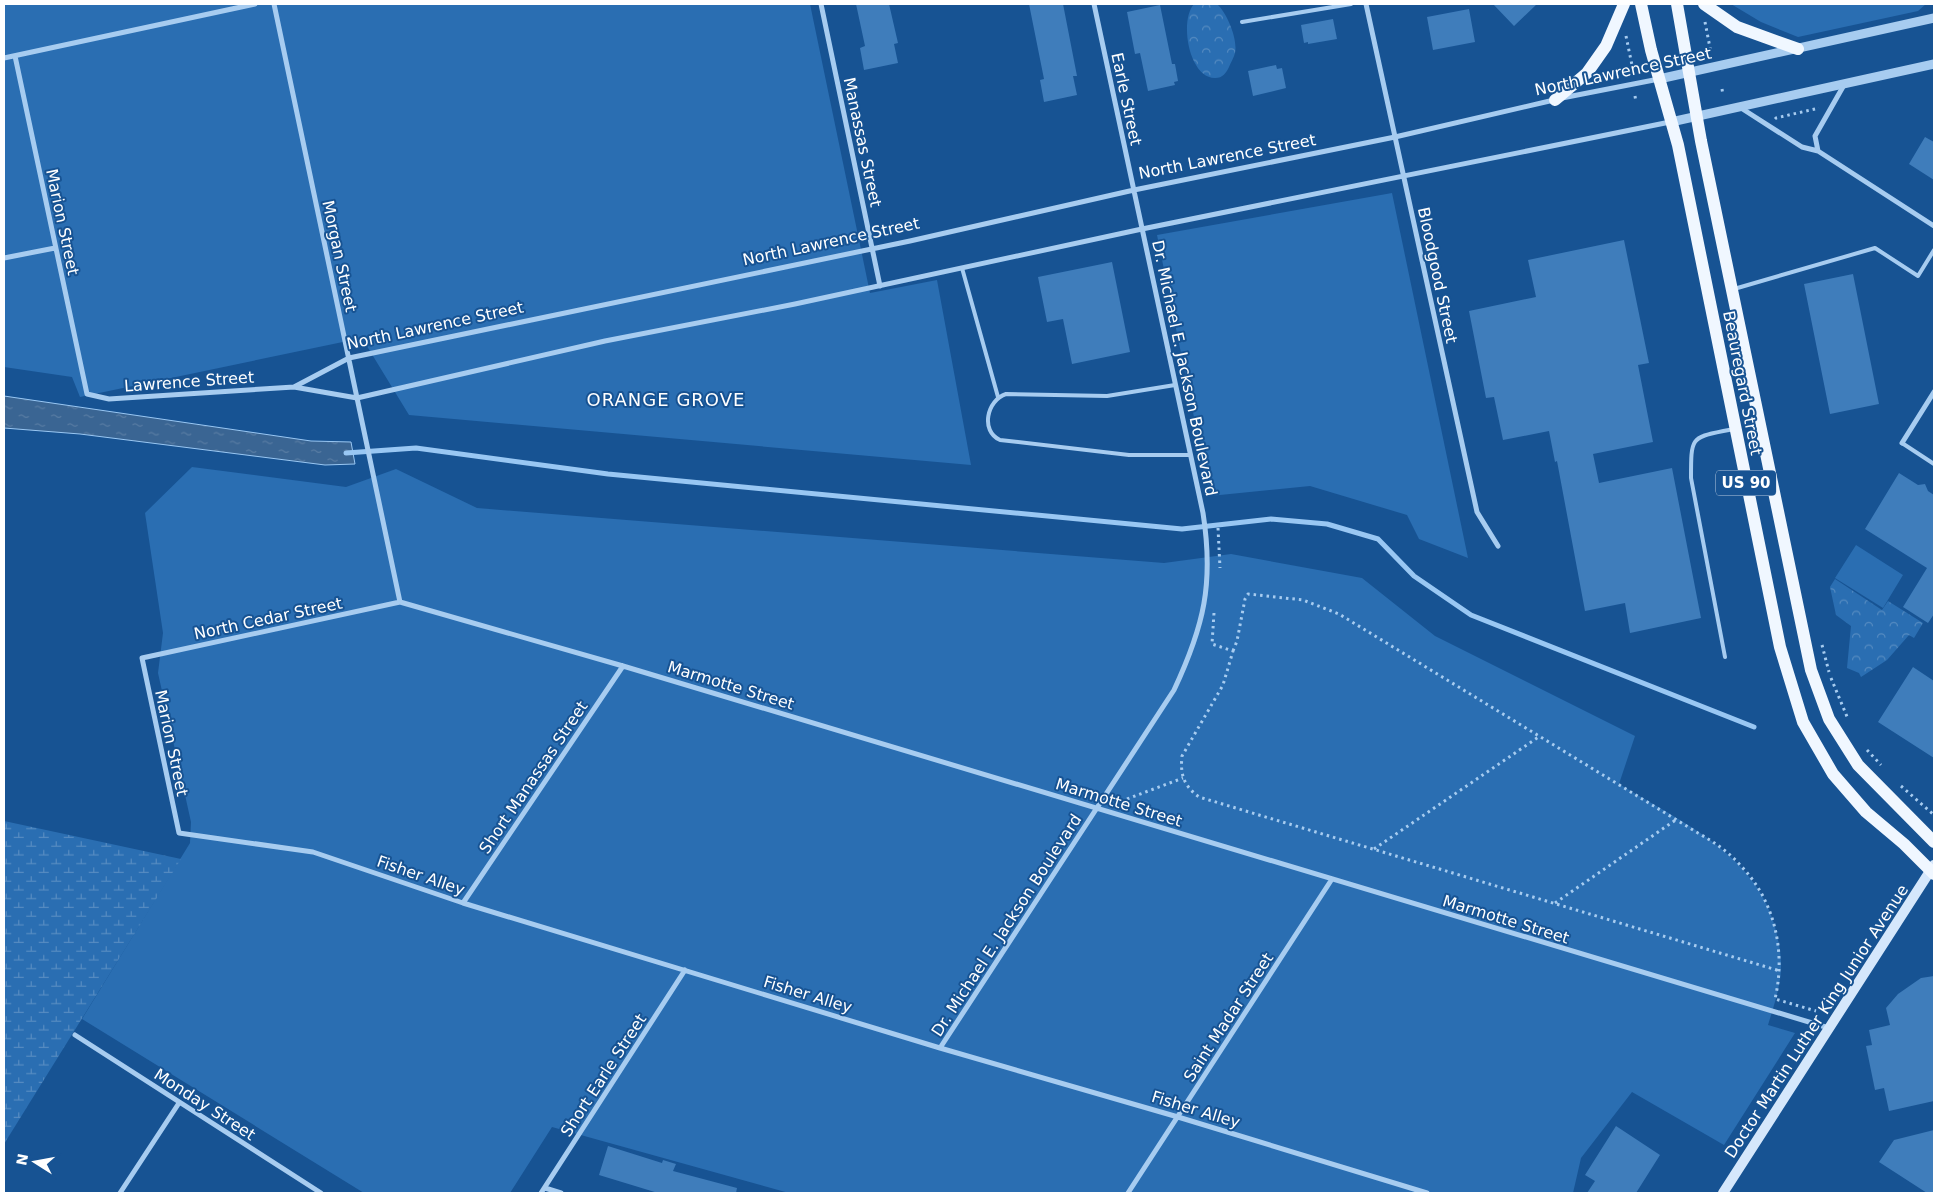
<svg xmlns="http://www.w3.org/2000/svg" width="1938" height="1197" font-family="'DejaVu Sans',sans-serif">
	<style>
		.green { fill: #2a6eb2 }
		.wetland { fill: url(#wetland-marsh) }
		.park { fill: url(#park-crowns) }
		.water { fill: url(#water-ripples); stroke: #99c7f3 }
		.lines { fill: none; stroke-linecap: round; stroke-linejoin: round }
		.stream { stroke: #99c7f3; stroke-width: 5 }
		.building { fill: #3f7dbb }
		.path { stroke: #a7ccf0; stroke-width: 3; stroke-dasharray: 2.5 4; stroke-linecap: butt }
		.service { stroke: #a7ccf0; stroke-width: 4 }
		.minor { stroke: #a7ccf0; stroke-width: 5 }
		.tertiary { stroke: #a7ccf0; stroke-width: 9 }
		.secondary { stroke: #d5e7fb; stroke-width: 10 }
		.primary { stroke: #f0f7ff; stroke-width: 12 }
		.labels { text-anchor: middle; stroke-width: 4; stroke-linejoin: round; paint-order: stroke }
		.shield { fill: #175393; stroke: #b9cbdf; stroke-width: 1 }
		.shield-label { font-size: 15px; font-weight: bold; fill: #fff }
		.street-label { font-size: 16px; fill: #fff; stroke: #175393 }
		.neighbourhood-label { font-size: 18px; letter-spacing: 1px; fill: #fff; stroke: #175393 }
	</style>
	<defs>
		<pattern id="wetland-marsh" width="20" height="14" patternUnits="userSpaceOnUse" patternTransform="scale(1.25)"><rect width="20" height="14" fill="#2a6eb2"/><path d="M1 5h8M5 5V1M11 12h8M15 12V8" fill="none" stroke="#558bc1"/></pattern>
		<pattern id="park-crowns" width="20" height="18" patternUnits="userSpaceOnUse" patternTransform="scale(1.25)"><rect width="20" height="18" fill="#2a6eb2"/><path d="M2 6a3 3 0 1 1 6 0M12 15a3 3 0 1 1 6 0" fill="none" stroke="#558bc1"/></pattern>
		<pattern id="water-ripples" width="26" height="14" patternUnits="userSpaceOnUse" patternTransform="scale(1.25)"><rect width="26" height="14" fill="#3a6593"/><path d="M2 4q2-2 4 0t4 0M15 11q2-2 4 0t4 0" fill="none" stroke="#587ca3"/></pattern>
	</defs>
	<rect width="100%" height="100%" fill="#175393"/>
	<path class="green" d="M4,4H810L870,293L937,280L971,465L409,415L362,338L80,397L72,377L4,367Z
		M1731,4H1730H1926L1918,11L1798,37L1761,22Z
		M1392,193L1468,558L1419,539L1407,515L1310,486L1210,496L1157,235Z
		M192,467L346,487L396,469L477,508L1164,563L1231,554L1362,578L1435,636L1635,736L1619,784C1693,829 1775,862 1781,962C1782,983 1774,1005 1768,1025L1795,1033L1724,1145L1632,1092L1581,1158L1573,1193H789L552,1127L510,1193H364L82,1019L190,843L191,822L158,673L163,633L145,513Z
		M1856,545L1903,575L1883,608L1835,578Z"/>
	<path class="wetland" d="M4,821L181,859L4,1144Z"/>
	<path class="park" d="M1194,4H1217C1227,13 1238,39 1235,53C1234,57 1231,62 1229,67C1226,73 1223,78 1215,78C1189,78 1179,21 1194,4Z
		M1835,579L1882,610L1888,601L1923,623L1914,638L1909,635L1887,660L1861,677L1859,673L1847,668L1851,626L1836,615L1830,587Z"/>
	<path class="water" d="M4,396L311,441L351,442L355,464L325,465L80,434L4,428Z"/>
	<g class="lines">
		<path class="stream" d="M346,453L416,448L608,474L1182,529L1271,519L1327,524L1378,539L1414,576L1471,615L1754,727"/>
	</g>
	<path class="building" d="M856,4H889L898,43L894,44L898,63L864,70L860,48L865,46Z
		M1029,4H1063L1077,76H1073L1077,95L1044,102L1040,80L1044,79Z
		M1493,4H1537L1514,26Z
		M1160,5L1172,64H1175L1178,81L1174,82L1175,85L1148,91L1140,53L1135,54L1127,12Z
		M1469,9L1475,42L1433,50L1427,17Z
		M1333,19L1337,39L1308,44V42L1304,43L1301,25Z
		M1276,65L1277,69L1282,68L1286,88L1253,96L1248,71Z
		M1925,137L1934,142V180L1909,164Z
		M1624,240L1649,363L1638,365L1653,442L1593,454L1599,483L1672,468L1701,618L1630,633L1625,603L1585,611L1557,461L1555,462L1549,431L1503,440L1494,397L1486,398L1469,311L1536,297L1528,260Z
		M1112,262L1130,352L1072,364L1063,319L1047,322L1038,277Z
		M1853,274L1879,404L1830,414L1804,284Z
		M1899,473L1918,485L1925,484L1928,491L1934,495V614L1928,623L1903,607L1927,568L1865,529Z
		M1913,667L1934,681V758L1878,722Z
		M1934,976V1101L1889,1111L1884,1088L1875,1090L1866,1046L1872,1045L1869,1030L1890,1025L1886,1008L1898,994L1921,978Z
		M1616,1126L1660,1155L1636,1193H1587L1595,1181L1585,1175Z
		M1934,1130V1193H1927L1879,1162L1894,1140Z
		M608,1146L662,1163L663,1160L676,1164L673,1171L737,1188L736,1193H658L599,1175Z"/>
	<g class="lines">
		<path class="path" d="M1705,22L1711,53
			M1626,36L1633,70
			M1722,89L1723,95
			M1635,96L1636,102
			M1775,119L1776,118L1819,108
			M1218,528L1220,568
			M1214,613L1212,644L1233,651L1223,685L1182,756C1180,775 1184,786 1199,797L1780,971
			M1822,645L1829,672
			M1233,651L1237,641L1245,599L1248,594L1303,600L1339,614L1698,833C1714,842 1729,852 1741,866C1775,901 1786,952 1775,999L1816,1011
			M1831,678L1848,719
			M1867,750L1881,765
			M1901,786L1934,815
			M1127,799L1183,778
			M1374,849L1540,736
			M1555,903L1677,819"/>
		<path class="service" d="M1242,22L1351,4
			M962,268L998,397
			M1734,289L1875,248L1918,276L1934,250
			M1175,385L1107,396L1006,394C987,400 980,431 1000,440L1129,455H1190
			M1902,443L1934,464
			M1725,657L1691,478C1691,434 1691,438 1733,429"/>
		<path class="minor" d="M274,4L400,602
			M821,4L880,286
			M1366,4L1477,512L1498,546
			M15,56L87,394L109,399L294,387L357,398L605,341L795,304L1142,229L1670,122
			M4,58L255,4
			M1562,98L1659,79
			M1741,108L1802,147L1818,151L1934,226
			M1818,151L1815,136L1844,85
			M4,258L55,248
			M294,387L349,358L910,241L1134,190L1395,137L1554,100
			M1902,443L1934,392
			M463,903L623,666
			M75,1035L321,1193
			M940,1048L1174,690C1204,626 1214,583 1203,513L1094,4
			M545,1188L561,1193
			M120,1193L179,1103
			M541,1193L685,970
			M1128,1193L1332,879
			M1427,1193L1178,1117L940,1048L463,903L313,852L179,833L142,658L400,602L623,666L1829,1028"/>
		<path class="tertiary" d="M1659,79L1934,18
			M1671,122L1934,64"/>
		<path class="secondary" d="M1723,1193L1934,865"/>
		<path class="primary" d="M1641,4L1651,50L1678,145L1780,647L1803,722L1833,774L1866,812L1904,844L1934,874
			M1677,4L1701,141L1811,670L1829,719L1858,765L1934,842
			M1704,4L1737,27L1798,49
			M1555,100L1587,73L1606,46L1624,4"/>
	</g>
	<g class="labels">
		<rect class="shield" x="1716" y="470.5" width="60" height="25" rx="4"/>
		<g class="shield-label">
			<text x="1746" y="488">US 90</text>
		</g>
		<g class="street-label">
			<text transform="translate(1623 71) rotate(-12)" y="6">North Lawrence Street</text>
			<text transform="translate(1127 99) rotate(78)" y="6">Earle Street</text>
			<text transform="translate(863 142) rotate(78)" y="6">Manassas Street</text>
			<text transform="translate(1227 156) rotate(-11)" y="6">North Lawrence Street</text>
			<text transform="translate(63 222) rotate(78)" y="6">Marion Street</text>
			<text transform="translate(831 241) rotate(-12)" y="6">North Lawrence Street</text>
			<text transform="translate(340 256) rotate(78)" y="6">Morgan Street</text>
			<text transform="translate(1438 275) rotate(78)" y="6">Bloodgood Street</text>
			<text transform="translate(435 325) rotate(-12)" y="6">North Lawrence Street</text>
			<text transform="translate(1185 368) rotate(78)" y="6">Dr. Michael E. Jackson Boulevard</text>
			<text transform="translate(189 381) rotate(-4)" y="6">Lawrence Street</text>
			<text transform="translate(1743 383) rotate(79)" y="6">Beauregard Street</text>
			<text transform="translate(268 618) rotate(-12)" y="6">North Cedar Street</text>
			<text transform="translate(731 685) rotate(17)" y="6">Marmotte Street</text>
			<text transform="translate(172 743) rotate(78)" y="6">Marion Street</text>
			<text transform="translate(533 777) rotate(-56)" y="6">Short Manassas Street</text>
			<text transform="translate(1119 802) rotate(17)" y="6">Marmotte Street</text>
			<text transform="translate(421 875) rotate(19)" y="6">Fisher Alley</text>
			<text transform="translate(1506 919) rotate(17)" y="6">Marmotte Street</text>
			<text transform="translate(1006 925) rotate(-57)" y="6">Dr. Michael E. Jackson Boulevard</text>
			<text transform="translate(808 994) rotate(17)" y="6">Fisher Alley</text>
			<text transform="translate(1228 1017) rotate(-57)" y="6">Saint Madar Street</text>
			<text transform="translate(1816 1021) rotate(-57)" y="6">Doctor Martin Luther King Junior Avenue</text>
			<text transform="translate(603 1075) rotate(-57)" y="6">Short Earle Street</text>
			<text transform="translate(205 1104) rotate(33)" y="6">Monday Street</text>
			<text transform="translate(1196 1109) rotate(17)" y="6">Fisher Alley</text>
		</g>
		<g class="neighbourhood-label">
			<text x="666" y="406">ORANGE GROVE</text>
		</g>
	</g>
	<rect width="1938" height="1197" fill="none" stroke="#ffffff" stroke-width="10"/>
	<g transform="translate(35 1162) rotate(281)" stroke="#175393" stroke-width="4" paint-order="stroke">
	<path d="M0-4L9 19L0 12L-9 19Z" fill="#ffffff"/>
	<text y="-8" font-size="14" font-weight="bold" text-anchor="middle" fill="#ffffff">N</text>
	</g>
</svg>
